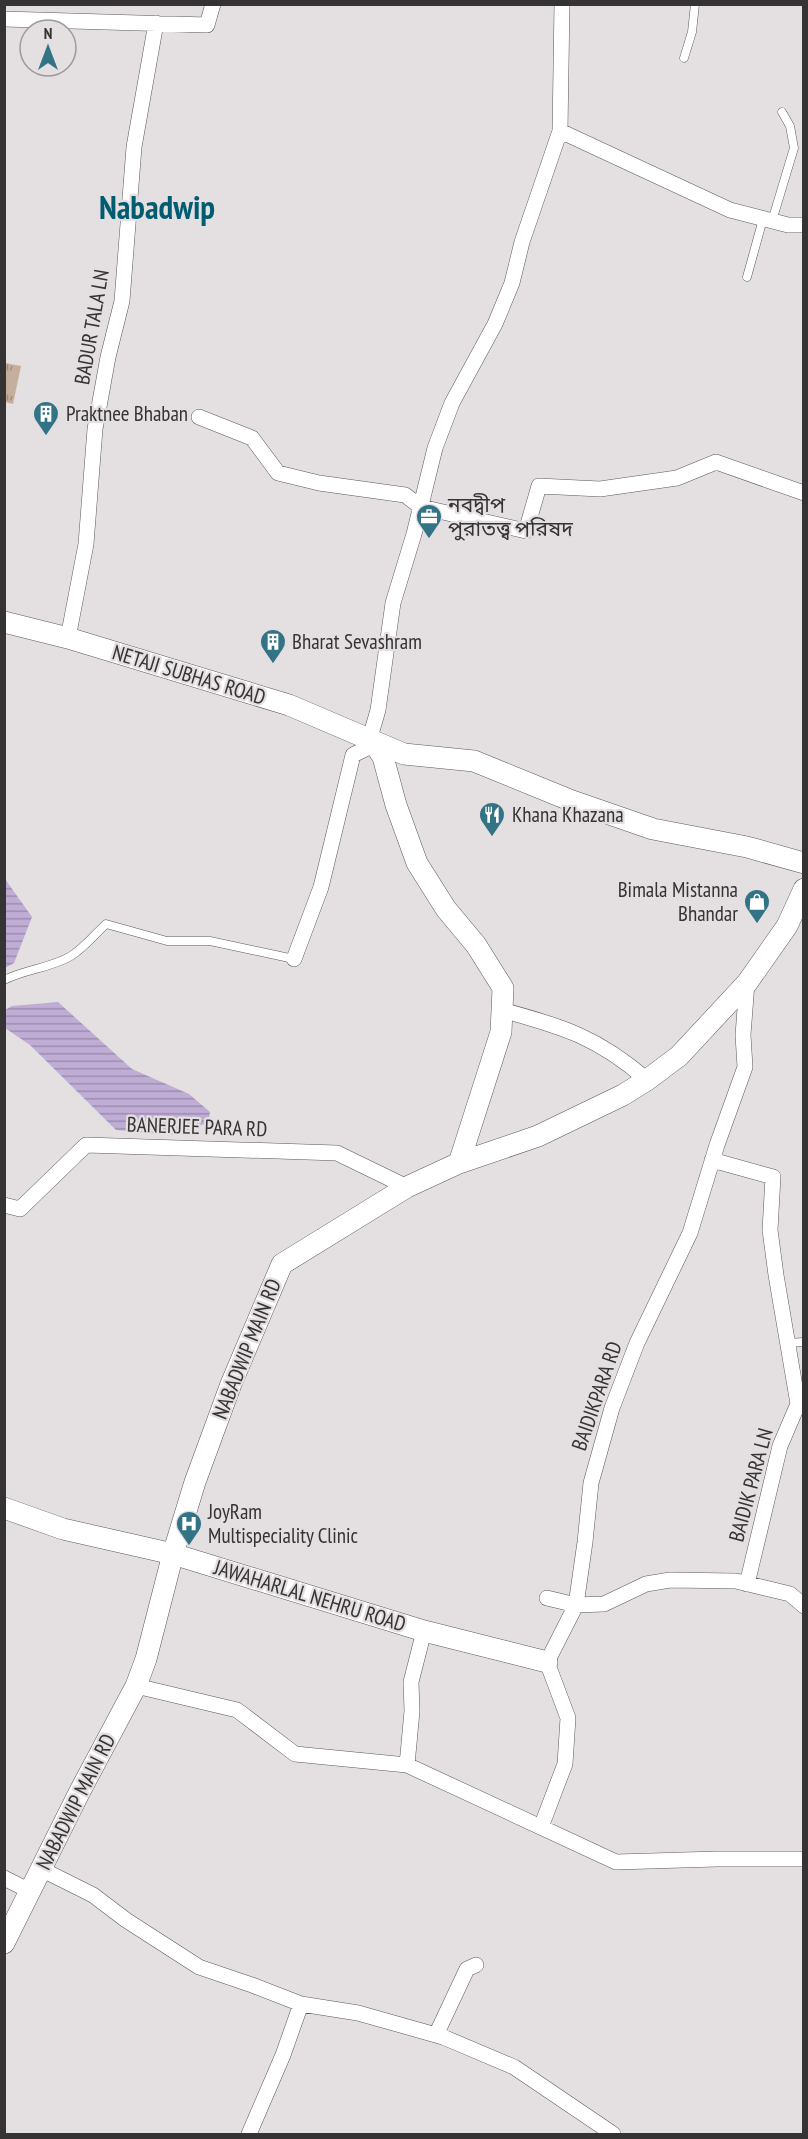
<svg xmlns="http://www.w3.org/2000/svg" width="808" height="2139" font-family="'PT Sans Narrow','Noto Sans Bengali',sans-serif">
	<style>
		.grass { fill: url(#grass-tufts) }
		.water { fill: url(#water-rules) }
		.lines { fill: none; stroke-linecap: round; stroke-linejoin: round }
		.lane-casing { stroke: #5d5859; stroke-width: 9 }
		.street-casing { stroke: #5d5859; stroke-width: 16 }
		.secondary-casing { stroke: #5d5859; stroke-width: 22 }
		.lane { stroke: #fff; stroke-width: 8 }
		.street { stroke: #fff; stroke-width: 15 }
		.secondary { stroke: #fff; stroke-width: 21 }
		.labels { text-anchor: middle; stroke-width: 4.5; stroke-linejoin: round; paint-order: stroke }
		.street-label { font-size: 21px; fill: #353333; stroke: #e4dfe0 }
		.poi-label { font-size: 21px; fill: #353333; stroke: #e4dfe0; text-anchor: start }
		.town-label { font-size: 33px; font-weight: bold; fill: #025c71; stroke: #e4dfe0 }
	</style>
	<defs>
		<pattern id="grass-tufts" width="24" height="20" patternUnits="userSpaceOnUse" patternTransform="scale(1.5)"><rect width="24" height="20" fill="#c6ae9c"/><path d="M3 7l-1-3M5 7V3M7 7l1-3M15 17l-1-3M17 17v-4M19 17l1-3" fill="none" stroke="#a28e80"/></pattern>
		<pattern id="water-rules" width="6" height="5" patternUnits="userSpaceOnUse" patternTransform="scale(1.5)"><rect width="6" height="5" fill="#c0add6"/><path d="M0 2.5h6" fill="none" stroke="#9d8dae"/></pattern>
	</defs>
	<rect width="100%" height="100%" fill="#e4dfe0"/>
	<path class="grass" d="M5,363L21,366L13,404L5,402Z"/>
	<path class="water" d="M5,879L32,917L14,963L5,968Z
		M58,1002L132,1069L189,1094L210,1112L208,1123L172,1135L116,1130L30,1045L5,1028V1010L12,1006Z"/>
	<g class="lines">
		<defs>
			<path id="lane" d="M684,58L692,32L695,4
				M772,221L794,148L790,126L782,112
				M747,277L763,219
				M4,980C26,969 51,968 71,956C84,948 95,934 106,924L167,941H210L294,959
				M787,1343L804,1342"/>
			<path id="street" d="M4,19L207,25L213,4
				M560,131L730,210L788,225H804
				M199,417L252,438L278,473L319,483L405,495L421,507L526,531L539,486L600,489L677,478L716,462L804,493
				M68,638L86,544L95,429L108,357L122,301L134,147L156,23
				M294,959L321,887L353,755L367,748L378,710L393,603L414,534L435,448L452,403L495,324L512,283L522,242L560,131L562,4
				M502,1010C563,1027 598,1037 647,1080
				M712,1160L773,1177L770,1230L776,1275L798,1404L780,1446L747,1584
				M4,1205L20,1209L86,1145L337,1153L407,1187
				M547,1598L576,1605L604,1604L646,1584L670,1580L736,1581L790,1594L804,1606
				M136,1686L237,1710L295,1754L407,1765L616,1862L717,1859H804
				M407,1765L412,1711L411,1682L424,1631
				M541,1827L565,1764L568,1718L547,1662L576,1605L585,1542L591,1483L612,1408L637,1343L690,1233L717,1145L745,1067L743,1035L747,983
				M41,1869L93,1895L126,1920L199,1967L252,1985L301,2004L358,2013L443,2037L514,2067L613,2134
				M4,1878L30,1891
				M436,2035L467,1969L476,1965
				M249,2134L283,2055L301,2004"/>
			<path id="secondary" d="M4,622L68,638L289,705L404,754L474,761L572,801L653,829L747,847L804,863
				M371,739L383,757L396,805L417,863L446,909L476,945L503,988L501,1032L459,1163
				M4,1508L63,1529L173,1554L424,1631L547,1662
				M4,1943L80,1791L136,1686L146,1659L173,1554L195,1482L231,1384L282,1264L407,1187L459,1163L538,1136L623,1095L647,1080L679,1056L747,983L787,926L804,889"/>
		</defs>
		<use href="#lane" class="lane-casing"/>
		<use href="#street" class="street-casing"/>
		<use href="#secondary" class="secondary-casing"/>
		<use href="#lane" class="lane"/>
		<use href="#street" class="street"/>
		<use href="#secondary" class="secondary"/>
	</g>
	<defs>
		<symbol id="building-pin" viewBox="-11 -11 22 30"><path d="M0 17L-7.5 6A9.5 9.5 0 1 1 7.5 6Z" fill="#327386" stroke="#e4dfe0"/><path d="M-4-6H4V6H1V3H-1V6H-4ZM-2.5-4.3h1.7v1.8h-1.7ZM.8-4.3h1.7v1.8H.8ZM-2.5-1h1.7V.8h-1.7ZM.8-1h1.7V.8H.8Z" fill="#fff"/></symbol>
		<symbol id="office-pin" viewBox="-11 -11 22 30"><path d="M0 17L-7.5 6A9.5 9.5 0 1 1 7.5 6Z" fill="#327386" stroke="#e4dfe0"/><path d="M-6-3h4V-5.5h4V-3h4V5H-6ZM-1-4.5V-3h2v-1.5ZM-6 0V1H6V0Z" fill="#fff"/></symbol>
		<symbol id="restaurant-pin" viewBox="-11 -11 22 30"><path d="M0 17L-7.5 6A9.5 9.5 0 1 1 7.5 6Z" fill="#327386" stroke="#e4dfe0"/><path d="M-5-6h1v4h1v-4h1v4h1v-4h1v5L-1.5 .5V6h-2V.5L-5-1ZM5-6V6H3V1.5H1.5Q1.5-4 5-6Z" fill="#fff"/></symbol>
		<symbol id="shop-pin" viewBox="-11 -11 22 30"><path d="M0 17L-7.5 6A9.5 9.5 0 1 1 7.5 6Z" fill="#327386" stroke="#e4dfe0"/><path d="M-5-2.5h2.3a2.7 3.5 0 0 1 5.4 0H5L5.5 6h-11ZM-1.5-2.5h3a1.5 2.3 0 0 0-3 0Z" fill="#fff"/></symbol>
		<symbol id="hospital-pin" viewBox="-11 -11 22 30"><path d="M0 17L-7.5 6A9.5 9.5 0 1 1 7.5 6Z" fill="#327386" stroke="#e4dfe0"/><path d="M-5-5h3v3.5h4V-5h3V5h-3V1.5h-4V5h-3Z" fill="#fff"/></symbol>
	</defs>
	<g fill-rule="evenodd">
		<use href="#building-pin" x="31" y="399" width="30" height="40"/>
		<use href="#office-pin" x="414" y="502" width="30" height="40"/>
		<use href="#building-pin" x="258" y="627" width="30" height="40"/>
		<use href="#restaurant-pin" x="477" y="800" width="30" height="40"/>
		<use href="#shop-pin" x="742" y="887" width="30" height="40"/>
		<use href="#hospital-pin" x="174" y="1509" width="30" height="40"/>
	</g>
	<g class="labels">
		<g class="street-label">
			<text transform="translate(92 327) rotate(-80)" y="7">BADUR TALA LN</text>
			<text transform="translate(189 675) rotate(17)" y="7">NETAJI SUBHAS ROAD</text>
			<text transform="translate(197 1127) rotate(2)" y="7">BANERJEE PARA RD</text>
			<text transform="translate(247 1349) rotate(-68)" y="7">NABADWIP MAIN RD</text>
			<text transform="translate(597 1396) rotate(-71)" y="7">BAIDIKPARA RD</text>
			<text transform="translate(751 1485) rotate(-75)" y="7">BAIDIK PARA LN</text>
			<text transform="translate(310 1596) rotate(17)" y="7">JAWAHARLAL NEHRU ROAD</text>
			<text transform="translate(76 1802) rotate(-63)" y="7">NABADWIP MAIN RD</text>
		</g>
		<g class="poi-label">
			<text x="66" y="421">Praktnee Bhaban</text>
			<text x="448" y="512">নবদ্বীপ<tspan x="448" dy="24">পুরাতত্ত্ব পরিষদ</tspan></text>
			<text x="292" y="649">Bharat Sevashram</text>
			<text x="512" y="822">Khana Khazana</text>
			<text x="738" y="897" text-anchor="end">Bimala Mistanna<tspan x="738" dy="24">Bhandar</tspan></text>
			<text x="208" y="1519">JoyRam<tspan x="208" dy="24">Multispeciality Clinic</tspan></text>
		</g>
		<g class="town-label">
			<text x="157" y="219">Nabadwip</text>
		</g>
	</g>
	<rect width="808" height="2139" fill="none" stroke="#353333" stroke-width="12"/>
	<g transform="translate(48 48)"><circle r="28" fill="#e4dfe0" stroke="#9e9a9b" stroke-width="1.5"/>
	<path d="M0-4.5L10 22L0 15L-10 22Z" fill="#327386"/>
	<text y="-9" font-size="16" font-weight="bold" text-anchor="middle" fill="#353333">N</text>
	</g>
</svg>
